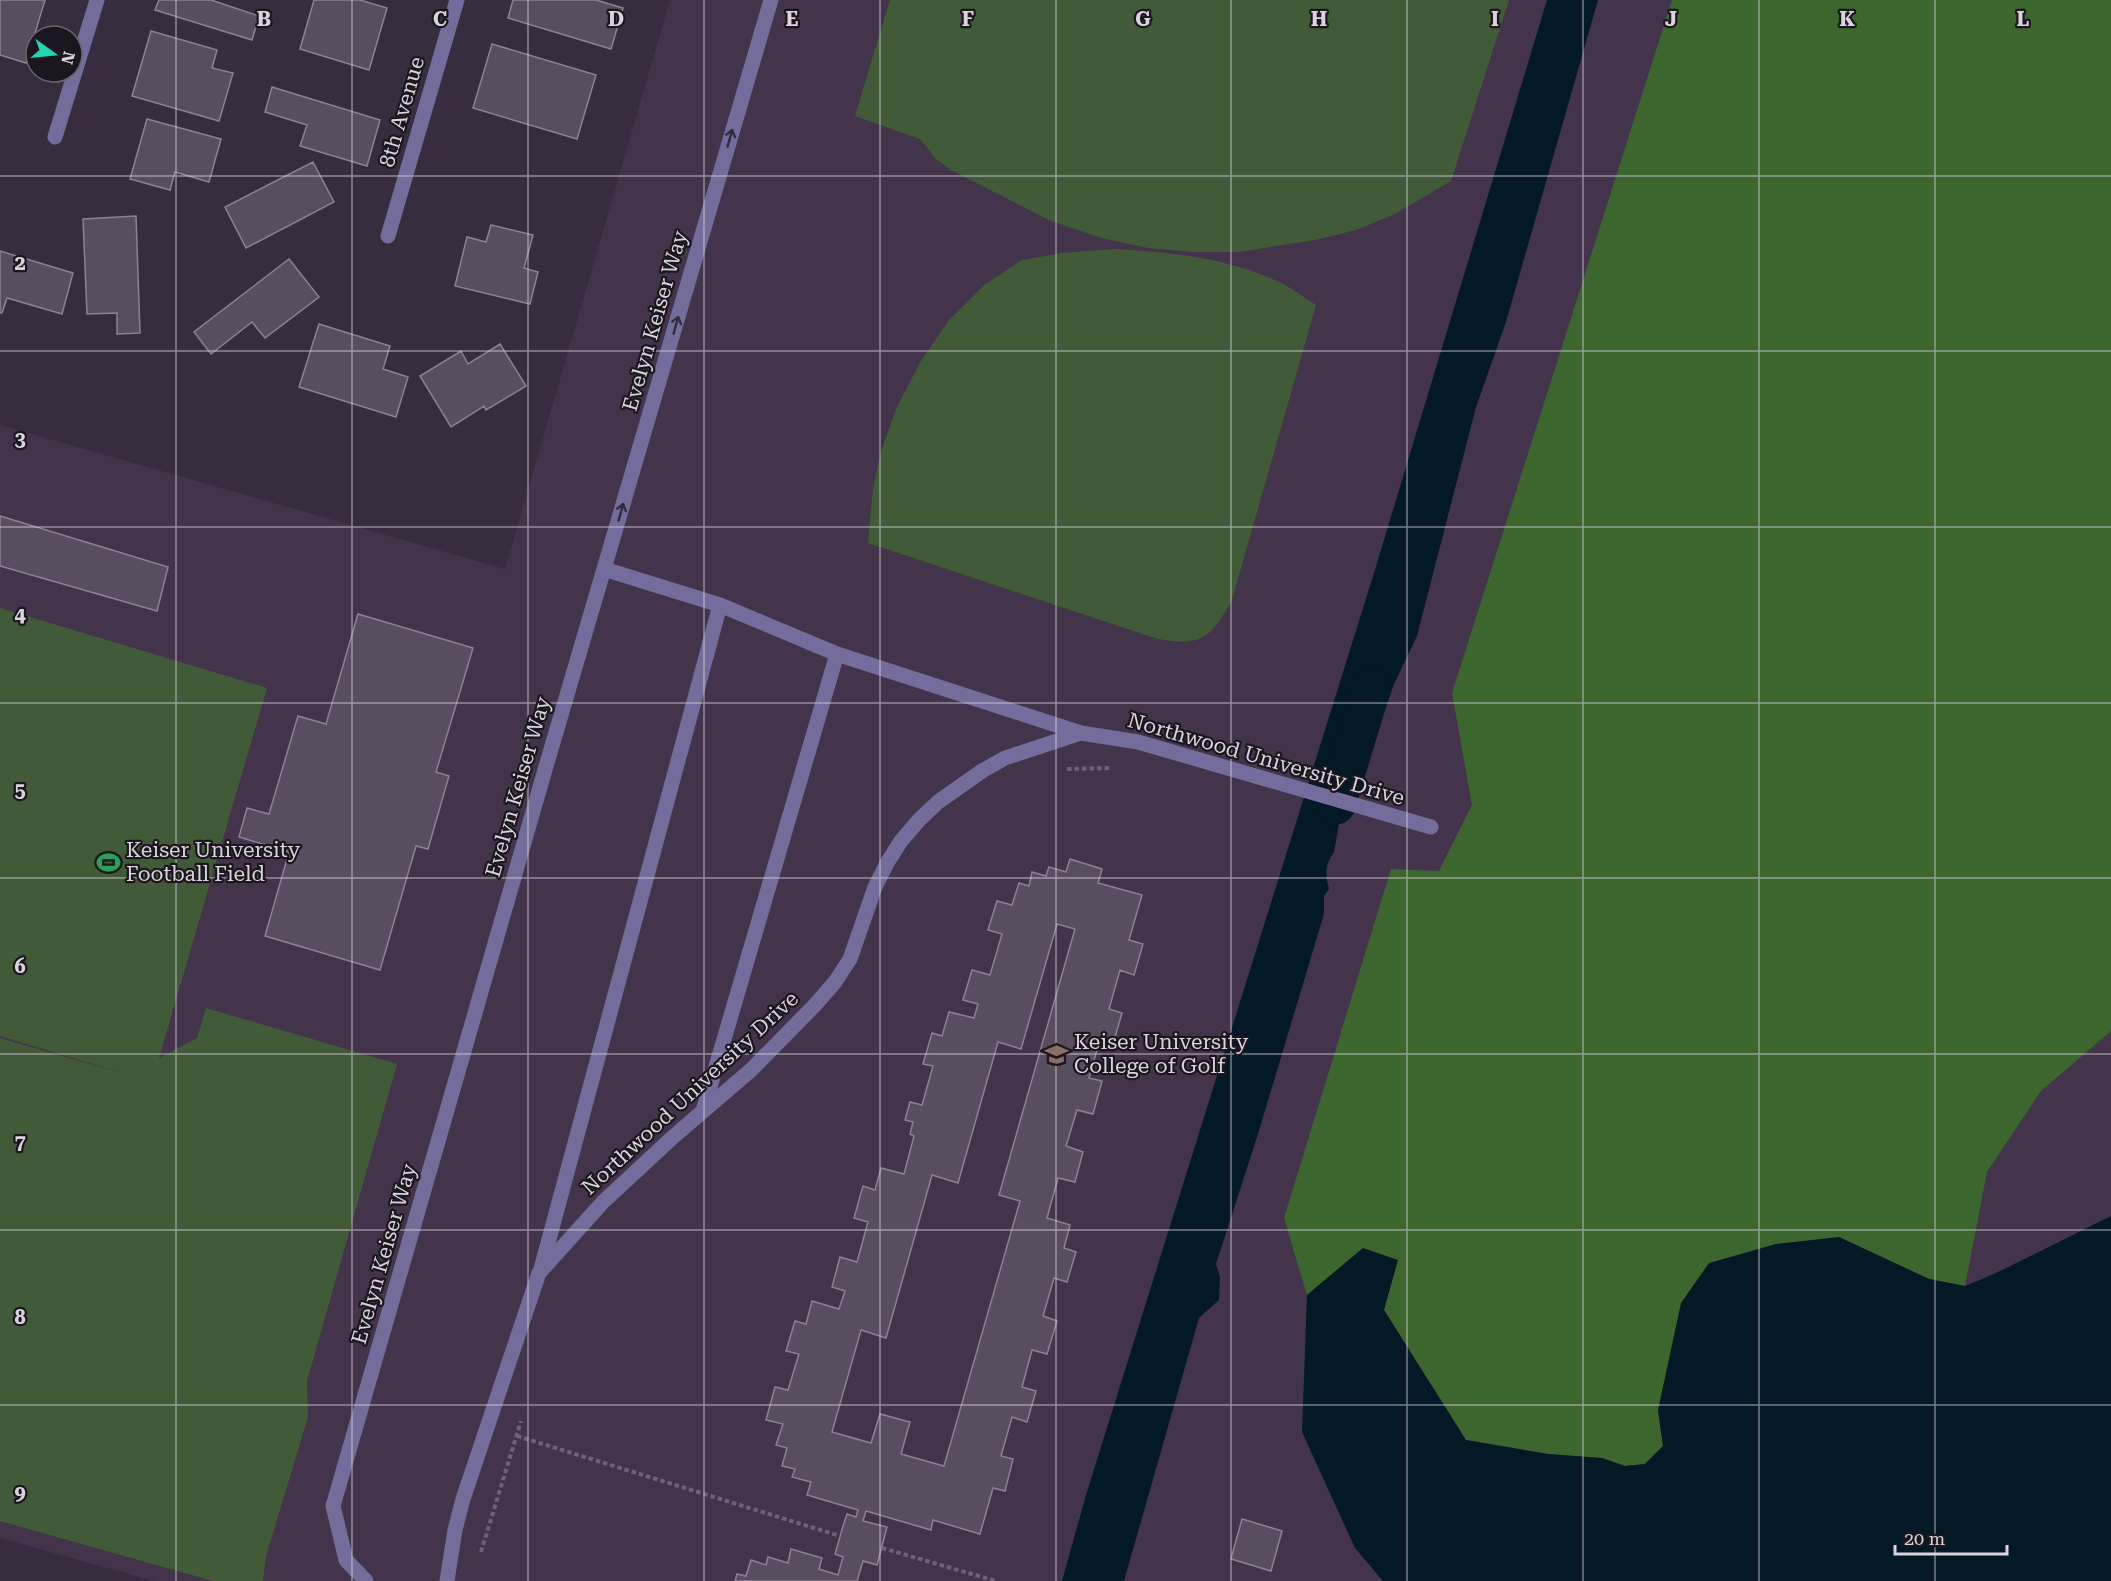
<svg xmlns="http://www.w3.org/2000/svg" width="2111" height="1581" font-family="'Roboto Serif',serif">
	<style>
		.built { fill: #43344b }
		.green { fill: #415b39 }
		.forest { fill: #3c662d }
		.water { fill: #031926 }
		.lines { fill: none; stroke-linecap: round; stroke-linejoin: round }
		.canal { stroke: #031926; stroke-width: 39 }
		.building { fill: #594d60; stroke: #8e8095; stroke-width: 1.5; fill-rule: evenodd }
		.path { stroke: #6d6373; stroke-width: 4; stroke-dasharray: 4.5 3; stroke-linecap: butt }
		.minor { stroke: #746c9a; stroke-width: 15 }
		.oneway { stroke: #322c3e }
		.grid { fill: none; stroke: #dbd4df; stroke-width: 1.5; stroke-opacity: 0.55 }
		.labels { text-anchor: middle; stroke-width: 4.5; stroke-linejoin: round; paint-order: stroke }
		.street-label { font-size: 21px; fill: #dbd4df; stroke: #1c171f }
		.poi-label { font-size: 21px; fill: #dbd4df; stroke: #1c171f; text-anchor: start }
		.grid-label { font-size: 20px; text-anchor: middle; font-weight: bold; fill: #dbd4df; stroke: #1c171f; stroke-width: 4.5; stroke-linejoin: round; paint-order: stroke }
	</style>
	<rect width="100%" height="100%" fill="#382d3e"/>
	<path class="built" d="M670,0H2111V1581H154L0,1538V425L505,569Z"/>
	<path class="green" d="M890,0H1509L1451,181L1395,214L1356,230L1315,240L1239,252H1194L1148,248L1101,238L1049,220L951,170L936,159L920,139L855,116Z
		M1113,249C1171,252 1232,258 1285,285C1296,291 1306,299 1316,305L1232,600C1211,637 1203,647 1158,639L868,543L873,488L882,448L897,407L921,361L949,320L983,286L1022,260L1062,253Z
		M0,608L267,688L159,1058L197,1038L206,1008L397,1064L307,1381L308,1417L266,1556L263,1581H213L0,1521V1038L135,1077L0,1036Z"/>
	<path class="forest" d="M1672,0H2111V1031L2041,1091L1987,1172L1965,1286L1929,1279L1839,1237L1658,1410L1663,1446L1645,1464L1625,1466L1602,1458L1548,1454L1466,1440L1384,1310L1363,1248L1307,1295L1284,1218L1391,869L1439,871L1472,805L1452,693Z"/>
	<path class="water" d="M1547,0H1598L1506,322L1476,407L1417,636L1394,684L1383,716L1373,730L1354,737L1334,852C1325,865 1325,873 1329,889L1324,896V914L1258,1134L1216,1264L1220,1277L1219,1300L1199,1318L1124,1581H1062L1086,1495L1374,573Z
		M2111,1216V1581H1383L1355,1548L1302,1432L1307,1295L1363,1248L1398,1260L1384,1310L1466,1440L1548,1454L1602,1458L1625,1466L1645,1464L1663,1446L1658,1410L1681,1303L1709,1263L1776,1244L1839,1237L1929,1279L1965,1286L1994,1274Z"/>
	<g class="lines">
		<path class="canal" d="M1336,805L1372,686"/>
	</g>
	<path class="building" d="M0,0H45L26,63L0,55Z
		M159,0H211L259,16L252,40L155,10Z
		M314,0H360L387,8L369,70L300,49Z
		M513,0H596L623,8L611,49L508,18Z
		M151,31L217,50L212,68L233,73L219,121L132,96Z
		M492,44L596,75L577,139L473,108Z
		M272,87L380,120L367,166L300,146L307,125L265,112Z
		M147,119L221,139L209,182L175,172L170,190L130,179Z
		M313,162L334,202L246,248L225,207Z
		M136,216L140,333L117,334V313L87,314L83,219Z
		M491,225L533,235L524,268L538,272L530,304L455,286L467,237L486,242Z
		M0,251L73,273L62,314L7,298L2,313H0Z
		M289,259L319,297L265,338L252,322L211,354L194,332Z
		M319,324L390,346L383,369L408,377L396,417L299,387Z
		M500,344L526,386L486,410L484,406L451,427L420,376L461,351L468,364Z
		M0,516L168,567L157,611L0,566Z
		M358,614L473,648L436,772L449,776L428,849L416,846L380,970L265,936L289,852L239,837L247,808L269,814L298,716L326,724Z
		M1070,859L1102,869L1098,883L1142,895L1129,940L1143,944L1134,975L1120,970L1109,1009L1122,1013L1113,1044L1100,1039L1089,1078L1102,1081L1093,1114L1077,1110L1066,1146L1083,1152L1075,1182L1058,1178L1047,1218L1070,1225L1064,1248L1076,1252L1067,1282L1054,1278L1043,1316L1057,1321L1047,1354L1032,1350L1022,1387L1036,1391L1027,1422L1012,1417L1001,1456L1013,1459L1005,1491L993,1488L980,1534L933,1520L931,1530L866,1511L863,1521L887,1527L877,1565L863,1561L857,1581H735L737,1574L746,1576L751,1560L766,1565L768,1557L788,1563L791,1549L822,1558L819,1569L838,1575L843,1557L835,1554L843,1526L847,1514L856,1517L858,1510L807,1495L811,1482L792,1477L795,1469L782,1466L787,1448L776,1445L783,1424L766,1420L775,1387L788,1390L799,1354L786,1351L795,1321L806,1324L812,1301L839,1309L845,1291L832,1287L840,1257L857,1262L868,1222L854,1218L863,1186L875,1190L881,1168L904,1174L914,1136L910,1134L913,1122L905,1120L910,1102L922,1105L933,1066L923,1064L932,1033L942,1036L949,1012L974,1018L978,1004L963,1000L972,970L990,975L1002,934L988,930L997,901L1012,905L1019,883L1029,886L1032,872L1046,876L1049,867L1066,872ZM1057,924L1075,929L999,1195L1020,1201L944,1466L901,1454L910,1422L880,1414L871,1443L832,1432L861,1330L886,1338L932,1175L958,1183L998,1042L1021,1049Z
		M1242,1519L1282,1531L1271,1571L1231,1559Z"/>
	<g class="lines">
		<path class="path" d="M1067,769L1110,768
			M517,1436L840,1536
			M882,1548L996,1581
			M481,1552L521,1421"/>
		<path class="minor" d="M55,137L97,0
			M388,236L457,0
			M604,569L720,605
			M703,1111L837,654
			M541,1269L720,605L837,654L1081,733
			M366,1581L346,1560L333,1506L547,763L771,0
			M447,1581L455,1530L463,1499L539,1273L603,1202L673,1137L751,1070L815,1005L835,982L850,959L875,887L887,863L901,841L919,820L938,802L982,771L1005,758L1081,733L1138,742L1431,827"/>
	</g>
	<defs><path id="oneway-shaft" d="M-6 0H5M1.5-3L5.5 0L1.5 3" fill="none" stroke-width="1.6" stroke-linecap="round" stroke-linejoin="round" transform="scale(1.5)"/></defs>
	<g class="oneway">
		<use href="#oneway-shaft" transform="translate(730 138) rotate(-74)"/>
		<use href="#oneway-shaft" transform="translate(676 325) rotate(-74)"/>
		<use href="#oneway-shaft" transform="translate(621 512) rotate(-74)"/>
	</g>
	<path class="grid" d="M176,0V1581M352,0V1581M528,0V1581M704,0V1581M880,0V1581M1056,0V1581M1231,0V1581M1407,0V1581M1583,0V1581M1759,0V1581M1935,0V1581M0,176H2111M0,351H2111M0,527H2111M0,703H2111M0,878H2111M0,1054H2111M0,1230H2111M0,1405H2111"/>
	<defs>
		<symbol id="stadium-bare" viewBox="-9 -9 18 18"><path d="M0-5a6.5 5 0 1 0 0 10a6.5 5 0 1 0 0-10ZM-3.5-1.8h7v3.6h-7Z" fill="#2e9e5b" stroke="#1c171f" stroke-width="2.5" paint-order="stroke"/></symbol>
		<symbol id="university-bare" viewBox="-9 -9 18 18"><path d="M0-5L7-2L0 1L-7-2ZM-4 1L0 2.5L4 1V4Q0 6-4 4Z" fill="#8d6e63" stroke="#1c171f" stroke-width="2.5" paint-order="stroke"/></symbol>
	</defs>
	<g fill-rule="evenodd">
		<use href="#stadium-bare" x="92" y="846" width="33" height="33"/>
		<use href="#university-bare" x="1040" y="1038" width="33" height="33"/>
	</g>
	<g class="labels">
		<g class="street-label">
			<text transform="translate(402 112) rotate(-74)" y="7">8th Avenue</text>
			<text transform="translate(655 321) rotate(-74)" y="7">Evelyn Keiser Way</text>
			<text transform="translate(1266 759) rotate(16)" y="7">Northwood University Drive</text>
			<text transform="translate(518 787) rotate(-74)" y="7">Evelyn Keiser Way</text>
			<text transform="translate(690 1093) rotate(-43)" y="7">Northwood University Drive</text>
			<text transform="translate(384 1254) rotate(-74)" y="7">Evelyn Keiser Way</text>
		</g>
		<g class="poi-label">
			<text x="126" y="857">Keiser University<tspan x="126" dy="24">Football Field</tspan></text>
			<text x="1074" y="1049">Keiser University<tspan x="1074" dy="24">College of Golf</tspan></text>
		</g>
	</g>
	<g class="grid-label">
		<text x="264" y="26">B</text>
		<text x="440" y="26">C</text>
		<text x="616" y="26">D</text>
		<text x="792" y="26">E</text>
		<text x="968" y="26">F</text>
		<text x="1143" y="26">G</text>
		<text x="1319" y="26">H</text>
		<text x="1495" y="26">I</text>
		<text x="1671" y="26">J</text>
		<text x="1847" y="26">K</text>
		<text x="2023" y="26">L</text>
		<text x="20" y="270">2</text>
		<text x="20" y="446">3</text>
		<text x="20" y="622">4</text>
		<text x="20" y="797">5</text>
		<text x="20" y="973">6</text>
		<text x="20" y="1149">7</text>
		<text x="20" y="1324">8</text>
		<text x="20" y="1500">9</text>
	</g>
	<g transform="translate(54 54) rotate(105)"><circle r="28" fill="#1c171f" stroke="#68636c" stroke-width="1.5"/>
	<path d="M0-4.5L10 22L0 15L-10 22Z" fill="#20d5b0"/>
	<text y="-9" font-size="16" font-weight="bold" text-anchor="middle" fill="#dbd4df">N</text>
	</g>
	<path d="M1895 1545v9h112v-9" fill="none" stroke="#dbd4df" stroke-width="3"/>
	<text x="1904" y="1545" font-size="18" fill="#dbd4df" stroke="#1c171f" stroke-width="4.5" paint-order="stroke">20 m</text>
</svg>
